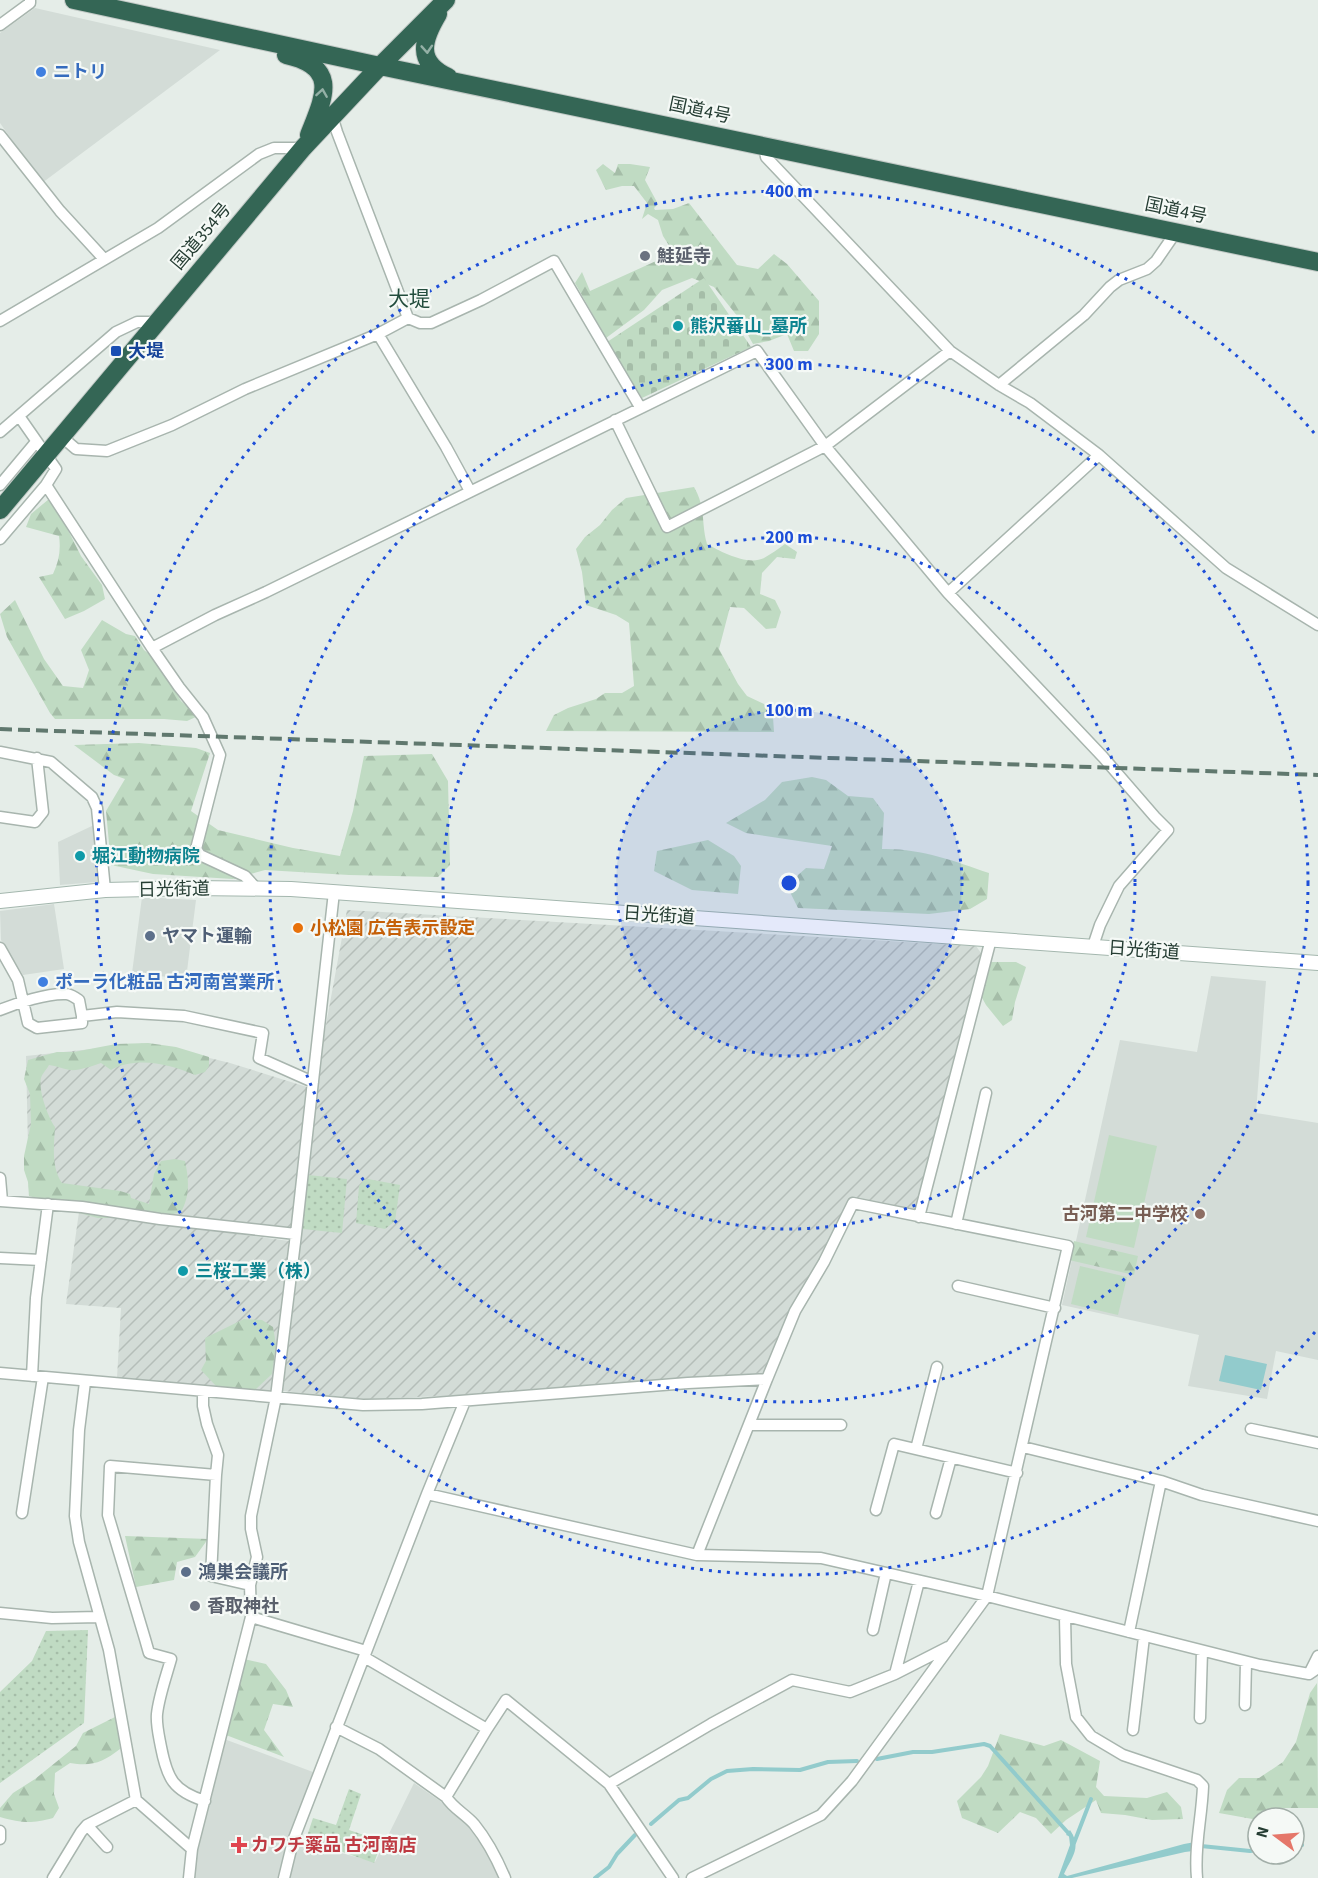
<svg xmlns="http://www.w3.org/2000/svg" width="1318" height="1878" font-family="'Source Sans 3','Noto Sans JP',sans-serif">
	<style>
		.built { fill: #d3dcd7 }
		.industrial { fill: url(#industrial-furrows) }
		.grass { fill: url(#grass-dots) }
		.forest { fill: url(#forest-firs) }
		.cemetery { fill: url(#cemetery-stones) }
		.pitch { fill: #c0dbc3 }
		.water { fill: #92cbcc }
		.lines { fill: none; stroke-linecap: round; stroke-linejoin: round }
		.stream { stroke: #92cbcc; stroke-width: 4 }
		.street-casing { stroke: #a8b5ae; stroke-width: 13 }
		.secondary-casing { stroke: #a4b7ae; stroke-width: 16 }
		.highway-casing { stroke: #c2c9c6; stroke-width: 20 }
		.street { stroke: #fff; stroke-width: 10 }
		.secondary { stroke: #fff; stroke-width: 14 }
		.highway { stroke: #346655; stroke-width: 18 }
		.rail { stroke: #60786e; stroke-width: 4; stroke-dasharray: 12 6; stroke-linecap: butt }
		.oneway { stroke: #94b0a6 }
		.ring { fill: none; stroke: #1d4ed8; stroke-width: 3; stroke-dasharray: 3 6 }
		.shop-dot { fill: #3f7fe0; stroke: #f5f9f6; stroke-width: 2 }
		.worship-dot { fill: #6b7280; stroke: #f5f9f6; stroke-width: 2 }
		.culture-dot { fill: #0f9aa8; stroke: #f5f9f6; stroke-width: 2 }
		.transit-dot { fill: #1a4fb4; stroke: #f5f9f6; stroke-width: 2 }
		.food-dot { fill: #e8710a; stroke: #f5f9f6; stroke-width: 2 }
		.service-dot { fill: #5c6f8a; stroke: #f5f9f6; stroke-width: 2 }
		.education-dot { fill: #8d6e63; stroke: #f5f9f6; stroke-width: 2 }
		.health-dot { fill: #e0444e; stroke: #f5f9f6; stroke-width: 2 }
		.labels { text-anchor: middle; stroke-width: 4.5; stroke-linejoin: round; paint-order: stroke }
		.shop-label { font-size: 18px; font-weight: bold; fill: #366cbe; stroke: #f5f9f6; text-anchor: start }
		.street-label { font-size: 18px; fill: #253d33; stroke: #f5f9f6 }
		.worship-label { font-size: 18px; font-weight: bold; fill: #5b616d; stroke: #f5f9f6; text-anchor: start }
		.culture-label { font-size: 18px; font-weight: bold; fill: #0d838f; stroke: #f5f9f6; text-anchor: start }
		.transit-label { font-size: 18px; font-weight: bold; fill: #164399; stroke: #f5f9f6; text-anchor: start }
		.food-label { font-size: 18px; font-weight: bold; fill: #c56008; stroke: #f5f9f6; text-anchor: start }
		.service-label { font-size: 18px; font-weight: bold; fill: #4e5e75; stroke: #f5f9f6; text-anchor: start }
		.education-label { font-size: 18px; font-weight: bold; fill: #785e54; stroke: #f5f9f6; text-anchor: end }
		.health-label { font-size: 18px; font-weight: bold; fill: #be3a42; stroke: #f5f9f6; text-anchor: start }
		.quarter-label { font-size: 21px; fill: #234d3d; stroke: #f5f9f6 }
		.centre { fill: #1d4ed8; stroke: #f5f9f6; stroke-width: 3 }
		.ring-label { font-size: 18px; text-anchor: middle; font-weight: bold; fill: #1d4ed8; stroke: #f5f9f6; stroke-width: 4.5; stroke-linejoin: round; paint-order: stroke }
	</style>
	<defs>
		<pattern id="industrial-furrows" width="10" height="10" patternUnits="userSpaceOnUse" patternTransform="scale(1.5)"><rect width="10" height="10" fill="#d3dcd7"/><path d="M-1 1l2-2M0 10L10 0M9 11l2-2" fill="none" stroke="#b5beb9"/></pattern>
		<pattern id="grass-dots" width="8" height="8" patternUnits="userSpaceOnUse" patternTransform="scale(1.5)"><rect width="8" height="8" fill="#c0dbc3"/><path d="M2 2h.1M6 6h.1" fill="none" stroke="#a5bda8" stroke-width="1.8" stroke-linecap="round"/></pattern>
		<pattern id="forest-firs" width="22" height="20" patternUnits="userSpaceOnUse" patternTransform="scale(1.5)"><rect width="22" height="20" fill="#c0dbc3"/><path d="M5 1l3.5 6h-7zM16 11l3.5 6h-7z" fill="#a5bda8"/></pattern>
		<pattern id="cemetery-stones" width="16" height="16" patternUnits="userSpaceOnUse" patternTransform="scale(1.5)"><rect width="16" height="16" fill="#c0dbc3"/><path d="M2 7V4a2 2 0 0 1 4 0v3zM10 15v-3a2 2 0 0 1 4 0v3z" fill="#a5bda8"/></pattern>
	</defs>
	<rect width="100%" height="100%" fill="#e5ede8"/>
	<path class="built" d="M35,8L220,50L42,183L0,123V33Z
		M94,825L97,882L60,885L58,842Z
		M142,897L196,900L186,979L132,973Z
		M54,904L64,969L23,975L1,940L0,911Z
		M1211,976L1266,981L1256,1113L1318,1123V1360L1276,1351L1267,1399L1188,1386L1199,1335L1062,1305L1120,1040L1197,1052Z
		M224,1739L313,1772L289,1838L280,1878H192L195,1850Z
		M414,1783L440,1801L469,1828L487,1852L501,1878H287L296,1841L375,1862Z"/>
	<path class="industrial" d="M347,910L976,946L981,953L914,1213L852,1201L824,1255L788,1313L763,1374L493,1394L366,1399L283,1391L319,1063Z
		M148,1043L230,1063L307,1087L292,1230L29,1196L26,1056Z
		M79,1212L289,1241L271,1392L117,1378L121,1308L66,1304Z"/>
	<path class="grass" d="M308,1175L347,1179L342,1233L302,1229Z
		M368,1179L400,1185L395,1221L385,1229L356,1223L359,1186L364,1180Z
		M88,1630L84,1723L0,1783V1692L32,1661L46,1631Z
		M349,1789L361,1794L349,1830L382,1841L374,1863L306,1839L313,1818L336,1825Z"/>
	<path class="forest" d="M603,164L615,173L618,164H630L650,167L645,180L658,204L654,208L655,210L673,209L689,203L737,265L758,269L774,254L787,264L819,301V334L808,351H794L787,334L769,341L753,344L738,317L714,287L692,278L662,290L644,310L606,338L575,283L582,272L590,291L667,256L670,247L663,236L658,220L648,214L642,219L647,203L634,186H622L606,190L596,170Z
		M694,487C706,507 701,524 707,544C721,552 748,566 764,558C771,554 778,549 785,544L797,552L795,559L777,557L762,573L760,594L775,600L781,612L776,628L766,629L744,608L730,607L719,649L738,684L747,696L764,704L773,717L774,732L546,731L554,715L568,708L596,699L605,693H622L634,686L629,623L616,615L586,605L582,572L576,549L585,537L600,525L612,510L626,498Z
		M49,499L63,520L81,556L102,585L105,599L84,611L65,619L39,577L53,574C59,561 61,550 59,536L26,527L31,514Z
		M15,600L44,659L63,686L83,688L89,670L81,650L102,620L126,634L135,636L144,650L154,658L162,669L181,701L198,716L187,721L164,719H55L50,713L7,637L0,614Z
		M139,743L196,748L210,753L191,811L218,830L293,848L340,856L353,811L364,756L432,754L448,781L450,865L438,877L349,875L265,870L233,879L153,874L111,865L106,811L125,779L114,775L74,745Z
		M812,777L826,780L848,796L873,798L884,813L882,849C920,848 954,861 989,873L987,899L970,909L929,914L798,908L791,894L798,875L806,868L824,869L832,846L746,833L726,823L765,800L782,782Z
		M708,840L734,856L741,866L738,894L692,890L654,871L657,851Z
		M989,962H1016L1026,967L1015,1002L1012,1020L1003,1026L986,1005L981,996Z
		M148,1043L176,1047L209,1057V1066L205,1072L195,1075C170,1064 136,1056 111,1070L101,1063C93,1066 78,1071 70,1070C64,1069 56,1066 49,1065C47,1069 42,1074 41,1078C38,1090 48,1117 55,1127C54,1145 51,1167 62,1183L120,1191L130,1194L131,1198L149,1204L154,1174L161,1161L175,1159L185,1161C189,1179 190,1196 181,1212L147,1221L122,1218H98L71,1211L42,1199L29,1196L28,1182L24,1170V1156L31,1124L30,1094L24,1079L28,1060L57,1052H74L116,1044Z
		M1074,1241L1138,1256L1134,1275L1069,1260Z
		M244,1319L262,1320L273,1327L276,1345L272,1374L255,1390L234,1389L216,1386L201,1370L206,1361L205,1338Z
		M125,1536L208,1539L195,1557L177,1562L174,1580L136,1587Z
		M244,1659L266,1664L286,1690L293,1707L273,1704L264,1730L284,1757L226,1735Z
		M1317,1683L1318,1808H1282L1265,1818H1258V1820L1219,1813L1227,1790L1239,1778H1259L1283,1762L1296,1742L1310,1693Z
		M115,1717L119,1732L120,1749C103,1762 92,1767 70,1763L55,1773L54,1794L59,1808L53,1818C31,1824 22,1823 0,1817V1808L13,1793L35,1779L76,1746L83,1733Z
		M1000,1734L1044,1746L1061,1740L1100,1761L1096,1787L1104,1796L1147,1798L1167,1792L1181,1807L1183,1819L1152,1820L1125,1815L1101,1813L1096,1800L1066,1820L1051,1834L1036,1818L1020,1812L998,1833L962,1818L957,1801L981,1777L988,1766Z"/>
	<path class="cemetery" d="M704,278L751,347L642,398L607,342Z"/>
	<path class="pitch" d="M1109,1135L1157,1146L1134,1248L1086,1237Z
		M1080,1266L1127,1277L1118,1315L1071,1304Z"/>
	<path class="water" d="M1225,1355L1267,1364L1261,1390L1219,1381Z
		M1070,1830C1082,1848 1072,1856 1064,1874L1067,1876L1184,1844L1201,1841V1850L1185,1852L1072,1878H1058L1070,1845L1069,1836L1066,1835Z"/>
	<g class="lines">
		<path class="stream" d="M877,1759L913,1752H932L984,1744L990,1746L1071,1836
			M651,1824L679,1800L688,1798L711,1779L727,1771L753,1769L800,1770L828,1762L857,1761
			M1074,1843L1091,1799
			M1201,1846L1250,1851L1258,1850
			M1294,1846L1302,1845
			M595,1878L609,1867L617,1854L635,1835"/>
		<defs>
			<path id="street" d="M0,25L30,3V0
				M332,116L337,132L408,318L420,323H431L481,300L554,261L640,407
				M0,135L60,211L104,259
				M764,145L766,157L950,351L999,385L1030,403L1099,455L1226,568L1318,625
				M0,321L158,228L259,154L274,148H303
				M378,334L446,447L470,491
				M999,385L1084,315L1110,287L1119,280L1147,269L1156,261L1176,232
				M19,416L56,469L46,485L152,648L179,687L203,717L220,755L196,849L200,855L245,876L257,889
				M615,420L667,527L825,446L950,351
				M0,432L116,332L137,322H157
				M62,437L76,449L107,451L172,425L245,389L378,334L408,318
				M0,485L36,442
				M0,539L46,485
				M948,593L1099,455
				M152,648L215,615L266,592L757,351L825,446L948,593L1103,757L1155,817L1168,830L1119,886L1100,925L1093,946
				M0,752L51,762L92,797L97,808L105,890
				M0,817L35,822L43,812L37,758
				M0,948L18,980L28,1023L37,1028L82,1023V1016L79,1000C75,998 71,994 66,994C48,993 17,1003 0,1010
				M82,1016L117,1012L184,1016L263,1033L259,1058L313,1082
				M0,1178L2,1201
				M0,1201L82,1207L160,1219L296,1234
				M919,1217L991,939
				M956,1224L986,1093
				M0,1258L41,1260
				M958,1286L1055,1308
				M0,1373L363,1405L422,1404L688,1383L767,1379L795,1311L824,1262L853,1203L1068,1246L987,1596L852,1781L821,1815L692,1878
				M32,1376L36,1298L48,1204
				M85,1382L79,1430L75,1516L79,1542L109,1650L136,1800L192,1849
				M203,1391V1406L207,1424L218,1455L216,1475
				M749,1425H841
				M1251,1429L1318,1443
				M1023,1447L1161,1481L1129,1632
				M916,1449L937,1367
				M1161,1481L1202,1495L1318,1521
				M427,1494L697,1555L821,1558L987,1596L1260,1665L1309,1674L1318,1668
				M876,1510L894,1444L1017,1473
				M22,1513L43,1377
				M936,1513L951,1458
				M697,1555L767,1379
				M919,1581L895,1674L948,1647
				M0,1613L52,1618L99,1617
				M251,1617L366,1651
				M1065,1617L1066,1664L1076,1717L1091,1736L1123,1755L1197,1780L1203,1786C1202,1817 1194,1846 1197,1878
				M873,1630L886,1573
				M1309,1674L1318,1656
				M1245,1705L1246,1662
				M1200,1718L1202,1651
				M336,1727L379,1749L446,1797L487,1729L364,1657
				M487,1729L506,1700L609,1784L673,1878
				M1133,1730L1144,1637
				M609,1784L711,1724L792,1680L850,1692L895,1674
				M446,1797C453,1808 465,1814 474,1824C487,1840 497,1859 505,1878
				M205,1801C173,1791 167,1778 161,1747C159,1736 156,1725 157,1714C159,1696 166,1677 171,1659L149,1653L145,1639L108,1515L110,1466L216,1475L211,1576L250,1585
				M87,1825L107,1847
				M0,1831V1839
				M53,1878L81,1832L87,1825L136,1800
				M189,1878L192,1849L251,1617L250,1585L257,1557L251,1529V1516L276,1397L296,1234L334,892
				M284,1878L293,1841L427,1494L465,1401"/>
			<path id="secondary" d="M0,901L105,890L193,888L291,889L1318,963"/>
			<path id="highway" d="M74,0L380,66L1318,262
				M438,14C423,39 415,62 448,77
				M286,55C340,67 324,97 309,135
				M0,510L303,148L380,66L446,0"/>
		</defs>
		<use href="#street" class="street-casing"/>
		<use href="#secondary" class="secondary-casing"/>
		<use href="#highway" class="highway-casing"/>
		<use href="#street" class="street"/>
		<use href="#secondary" class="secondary"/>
		<use href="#highway" class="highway"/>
		<path class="rail" d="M0,729L1318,775"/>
	</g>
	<defs><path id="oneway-chevron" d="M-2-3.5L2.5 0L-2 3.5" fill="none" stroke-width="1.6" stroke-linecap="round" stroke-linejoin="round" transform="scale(1.5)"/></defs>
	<g class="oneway">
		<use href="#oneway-chevron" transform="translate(427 49) rotate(86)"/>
		<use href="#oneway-chevron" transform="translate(322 93) rotate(-81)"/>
	</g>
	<circle cx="789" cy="883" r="173" fill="#1d4ed8" fill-opacity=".12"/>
	<g class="ring">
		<circle cx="789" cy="883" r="173"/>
		<circle cx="789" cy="883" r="346"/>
		<circle cx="789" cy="883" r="519"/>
		<path d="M1315 1332A692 692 0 1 1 1315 434"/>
	</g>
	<g class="shop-dot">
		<circle cx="41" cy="72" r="6"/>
		<circle cx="43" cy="982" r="6"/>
	</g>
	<g class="worship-dot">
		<circle cx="645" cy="256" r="6"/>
		<circle cx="195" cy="1606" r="6"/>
	</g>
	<g class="culture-dot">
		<circle cx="678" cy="326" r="6"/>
		<circle cx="80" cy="856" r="6"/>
		<circle cx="183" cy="1271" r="6"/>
	</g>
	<rect class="transit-dot" x="110" y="345" width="12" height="12" rx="3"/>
	<circle class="food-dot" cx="298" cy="928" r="6"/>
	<g class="service-dot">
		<circle cx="150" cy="936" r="6"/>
		<circle cx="186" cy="1572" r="6"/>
	</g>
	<circle class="education-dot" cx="1200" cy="1214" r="6"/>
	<path class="health-dot" d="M236 1836h6v6h6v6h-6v6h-6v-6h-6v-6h6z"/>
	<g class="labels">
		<g class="shop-label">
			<text x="53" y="78">ニトリ</text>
			<text x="55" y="988">ポーラ化粧品 古河南営業所</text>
		</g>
		<g class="street-label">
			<text transform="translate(700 110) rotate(12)" y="6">国道4号</text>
			<text transform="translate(1176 210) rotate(12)" y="6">国道4号</text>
			<text transform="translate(201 236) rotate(-50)" y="6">国道354号</text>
			<text transform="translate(174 889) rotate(-1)" y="6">日光街道</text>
			<text transform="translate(659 915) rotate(4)" y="6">日光街道</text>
			<text transform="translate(1144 950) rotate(4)" y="6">日光街道</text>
		</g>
		<g class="worship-label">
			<text x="657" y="262">鮭延寺</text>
			<text x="207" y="1612">香取神社</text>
		</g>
		<g class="culture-label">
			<text x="690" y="332">熊沢蕃山_墓所</text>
			<text x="92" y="862">堀江動物病院</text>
			<text x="195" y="1277">三桜工業（株）</text>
		</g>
		<g class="transit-label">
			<text x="128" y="357">大堤</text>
		</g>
		<g class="food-label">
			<text x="310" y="934">小松園 広告表示設定</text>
		</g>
		<g class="service-label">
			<text x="162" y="942">ヤマト運輸</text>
			<text x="198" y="1578">鴻巣会議所</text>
		</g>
		<g class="education-label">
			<text x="1188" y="1220">古河第二中学校</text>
		</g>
		<g class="health-label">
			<text x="251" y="1851">カワチ薬品 古河南店</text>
		</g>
		<g class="quarter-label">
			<text x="409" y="306">大堤</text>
		</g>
	</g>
	<circle cx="789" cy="883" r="9" class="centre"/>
	<g class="ring-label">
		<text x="789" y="197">400 m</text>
		<text x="789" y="370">300 m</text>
		<text x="789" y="543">200 m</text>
		<text x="789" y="716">100 m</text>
	</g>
	<g transform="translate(1276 1836) rotate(286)"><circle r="28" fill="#f5f9f6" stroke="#a2aea8" stroke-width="1.5"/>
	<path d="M0-4.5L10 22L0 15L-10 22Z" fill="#e5776a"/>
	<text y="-9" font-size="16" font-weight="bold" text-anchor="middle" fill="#253d33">N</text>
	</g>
</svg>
